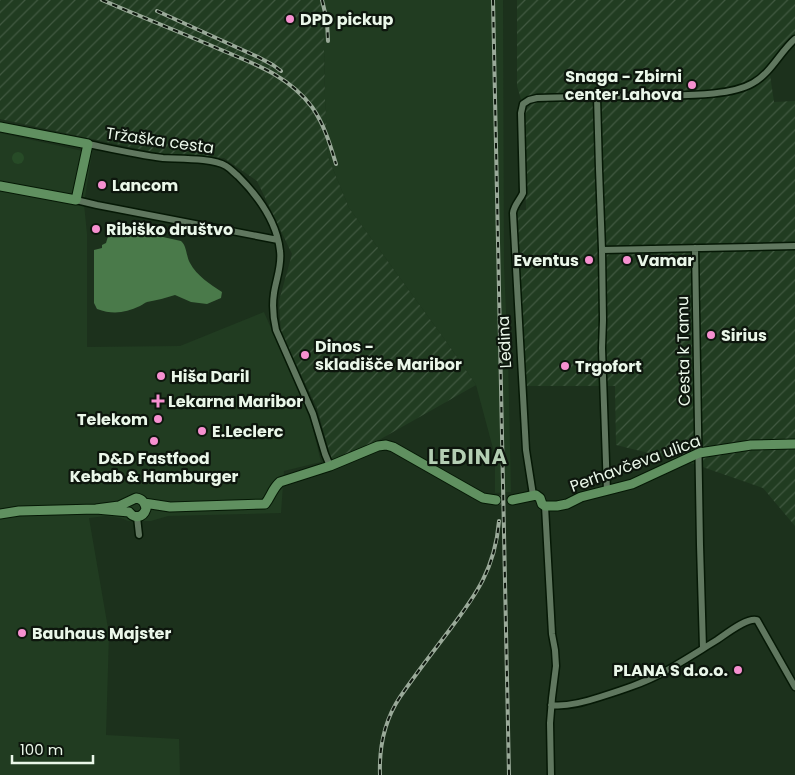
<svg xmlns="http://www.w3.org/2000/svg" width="795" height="775" font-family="Poppins,sans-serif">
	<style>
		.built { fill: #213c21 }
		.industrial { fill: url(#industrial-furrows) }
		.green { fill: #274b27 }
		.water { fill: #4a7a4a }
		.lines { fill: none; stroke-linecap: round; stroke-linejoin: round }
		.secondary-tunnel { stroke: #3b4f3b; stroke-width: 9; stroke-dasharray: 9 4.5; stroke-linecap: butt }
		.street-casing { stroke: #051805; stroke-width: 9 }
		.secondary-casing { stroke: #051805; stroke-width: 11 }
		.street { stroke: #60775f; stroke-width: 6 }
		.secondary { stroke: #609060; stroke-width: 9 }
		.rail-casing { stroke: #9aaa99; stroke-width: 4 }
		.rail { stroke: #0d160d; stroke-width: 2; stroke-dasharray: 5.5; stroke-linecap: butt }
		.poi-dot { fill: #f690d0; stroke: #0d160d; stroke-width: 2 }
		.labels { text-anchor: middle; stroke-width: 4.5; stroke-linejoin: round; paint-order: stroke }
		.poi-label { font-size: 16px; font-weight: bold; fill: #eaf7e9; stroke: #0d160d; text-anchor: start }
		.street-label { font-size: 16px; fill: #eaf7e9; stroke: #0d160d }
		.district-label { font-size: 21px; font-weight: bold; letter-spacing: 1px; fill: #b4ceb3; stroke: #0d160d }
	</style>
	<defs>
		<pattern id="industrial-furrows" width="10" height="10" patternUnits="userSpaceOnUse" patternTransform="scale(1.25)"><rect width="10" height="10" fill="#213c21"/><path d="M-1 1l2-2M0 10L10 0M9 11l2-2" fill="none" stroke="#415941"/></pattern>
	</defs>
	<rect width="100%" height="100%" fill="#1c311c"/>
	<path class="built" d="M323,0H503L504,266L508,356L511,492L495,493V456L476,385L448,344L349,208L328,157L325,99Z
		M0,133L92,153L84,204L87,234V347L180,346L264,312L311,421L321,462L284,471L281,513L168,516L151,521H128L121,518L106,516L89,518L109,634L106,735L179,739L180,775H0Z"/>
	<path class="industrial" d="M0,0H323L325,99L328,157L349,208L448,344L476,385L379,440L335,460L331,458L317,408L281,333L279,301L292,254L257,181L224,158L162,154L0,119Z
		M517,0H795V44L790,47L770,75L774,102L795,101V526L763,488L694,464L616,445L615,386H525L517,210H526L524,109L517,86Z"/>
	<path class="green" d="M12 158a6 6 0 1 1 12 0a6 6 0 1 1-12 0Z"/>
	<path class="water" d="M114,227H118L181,241C187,246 186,256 190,263C197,276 210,284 222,292L221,298L207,304L191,302L175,295C166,298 157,300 147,302C144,303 144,304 140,306C125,313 113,315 97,309L94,303V250L102,248V245L106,243L109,233Z"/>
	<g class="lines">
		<path class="secondary-tunnel" d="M496,500H512"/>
		<defs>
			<path id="street" d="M597,97L599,169L602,250L603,320L602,348L607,491
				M88,144C112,149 138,155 163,158C180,159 213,158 226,166C231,169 234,173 238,176C258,196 277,223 280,251C282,266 276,279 274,293C272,306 273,317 276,330L313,414L325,454L330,466
				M76,200L97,205L278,240
				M695,248L700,545L703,648
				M602,250L795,246
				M533,495L526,450L513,213C514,205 520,200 523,193L521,113L523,104L529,100L537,98C575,97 613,96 652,96C680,95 729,97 753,83C771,73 780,52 795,39
				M545,506L552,634L555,650L556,666L552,698L550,723L551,775
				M137,517L139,535
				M551,705C568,707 585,702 600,697C622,690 644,683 664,672C682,662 699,651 717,640C726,634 747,617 757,620L795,687"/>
			<path id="secondary" d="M0,127L88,144L76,200L0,186
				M512,500L536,495L540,498L542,504L545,506H557L567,504L581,497L632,484L699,453L751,445L795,444
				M144,503L170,507L265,504C271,497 272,489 280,482L330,466L378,446L386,445L393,447L474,493L483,498L496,500
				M0,514L19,511L96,509L119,506L136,498C143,499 145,503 146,509C143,518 134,519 129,512L96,509"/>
		</defs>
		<use href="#street" class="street-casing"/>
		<use href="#secondary" class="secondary-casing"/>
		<use href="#street" class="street"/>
		<use href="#secondary" class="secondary"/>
		<defs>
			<path id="rail" d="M102,0C141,17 180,32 219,49C254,64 288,75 312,107C324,124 330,144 336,164
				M322,0L327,21L328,41
				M493,0L509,775
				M157,11L258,57L273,65L281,71
				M380,775C379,747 384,721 400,697C415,675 432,653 448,632C476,595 495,569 499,521"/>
		</defs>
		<use href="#rail" class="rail-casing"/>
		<use href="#rail" class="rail"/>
	</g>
	<g class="poi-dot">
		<circle cx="290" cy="19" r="5"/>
		<circle cx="692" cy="85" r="5"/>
		<circle cx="102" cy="185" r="5"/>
		<circle cx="96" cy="229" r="5"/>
		<circle cx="589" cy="260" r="5"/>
		<circle cx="627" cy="260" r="5"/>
		<circle cx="711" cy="335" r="5"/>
		<circle cx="305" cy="355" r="5"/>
		<circle cx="565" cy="366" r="5"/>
		<circle cx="161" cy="376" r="5"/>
		<path d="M155.5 393.5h5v5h5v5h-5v5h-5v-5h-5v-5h5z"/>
		<circle cx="158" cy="419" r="5"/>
		<circle cx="202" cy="431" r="5"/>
		<circle cx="154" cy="441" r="5"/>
		<circle cx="22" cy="633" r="5"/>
		<circle cx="738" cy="670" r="5"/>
	</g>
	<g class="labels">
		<g class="poi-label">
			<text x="300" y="25">DPD pickup</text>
			<text x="682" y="82" text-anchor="end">Snaga - Zbirni<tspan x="682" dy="18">center Lahova</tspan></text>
			<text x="112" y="191">Lancom</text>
			<text x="106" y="235">Ribiško društvo</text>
			<text x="579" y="266" text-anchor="end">Eventus</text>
			<text x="637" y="266">Vamar</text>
			<text x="721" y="341">Sirius</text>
			<text x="315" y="352">Dinos -<tspan x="315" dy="18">skladišče Maribor</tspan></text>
			<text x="575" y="372">Trgofort</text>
			<text x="171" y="382">Hiša Daril</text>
			<text x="168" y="407">Lekarna Maribor</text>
			<text x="148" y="425" text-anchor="end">Telekom</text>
			<text x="212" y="437">E.Leclerc</text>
			<text x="154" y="464" text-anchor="middle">D&amp;D Fastfood<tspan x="154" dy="18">Kebab &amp; Hamburger</tspan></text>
			<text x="32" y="639">Bauhaus Majster</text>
			<text x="728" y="676" text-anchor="end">PLANA S d.o.o.</text>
		</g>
		<g class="street-label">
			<text transform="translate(160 140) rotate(8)" y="6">Tržaška cesta</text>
			<text transform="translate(504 342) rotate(-93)" y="6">Ledina</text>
			<text transform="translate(683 351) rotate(-91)" y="6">Cesta k Tamu</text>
			<text transform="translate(635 463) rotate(-20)" y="6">Perhavčeva ulica</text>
		</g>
		<g class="district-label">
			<text x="468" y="464">LEDINA</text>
		</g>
	</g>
	<path d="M12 755v8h81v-8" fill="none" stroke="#eaf7e9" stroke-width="2.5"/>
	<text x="20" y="755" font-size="15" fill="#eaf7e9" stroke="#0d160d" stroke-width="4" paint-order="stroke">100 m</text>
</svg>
